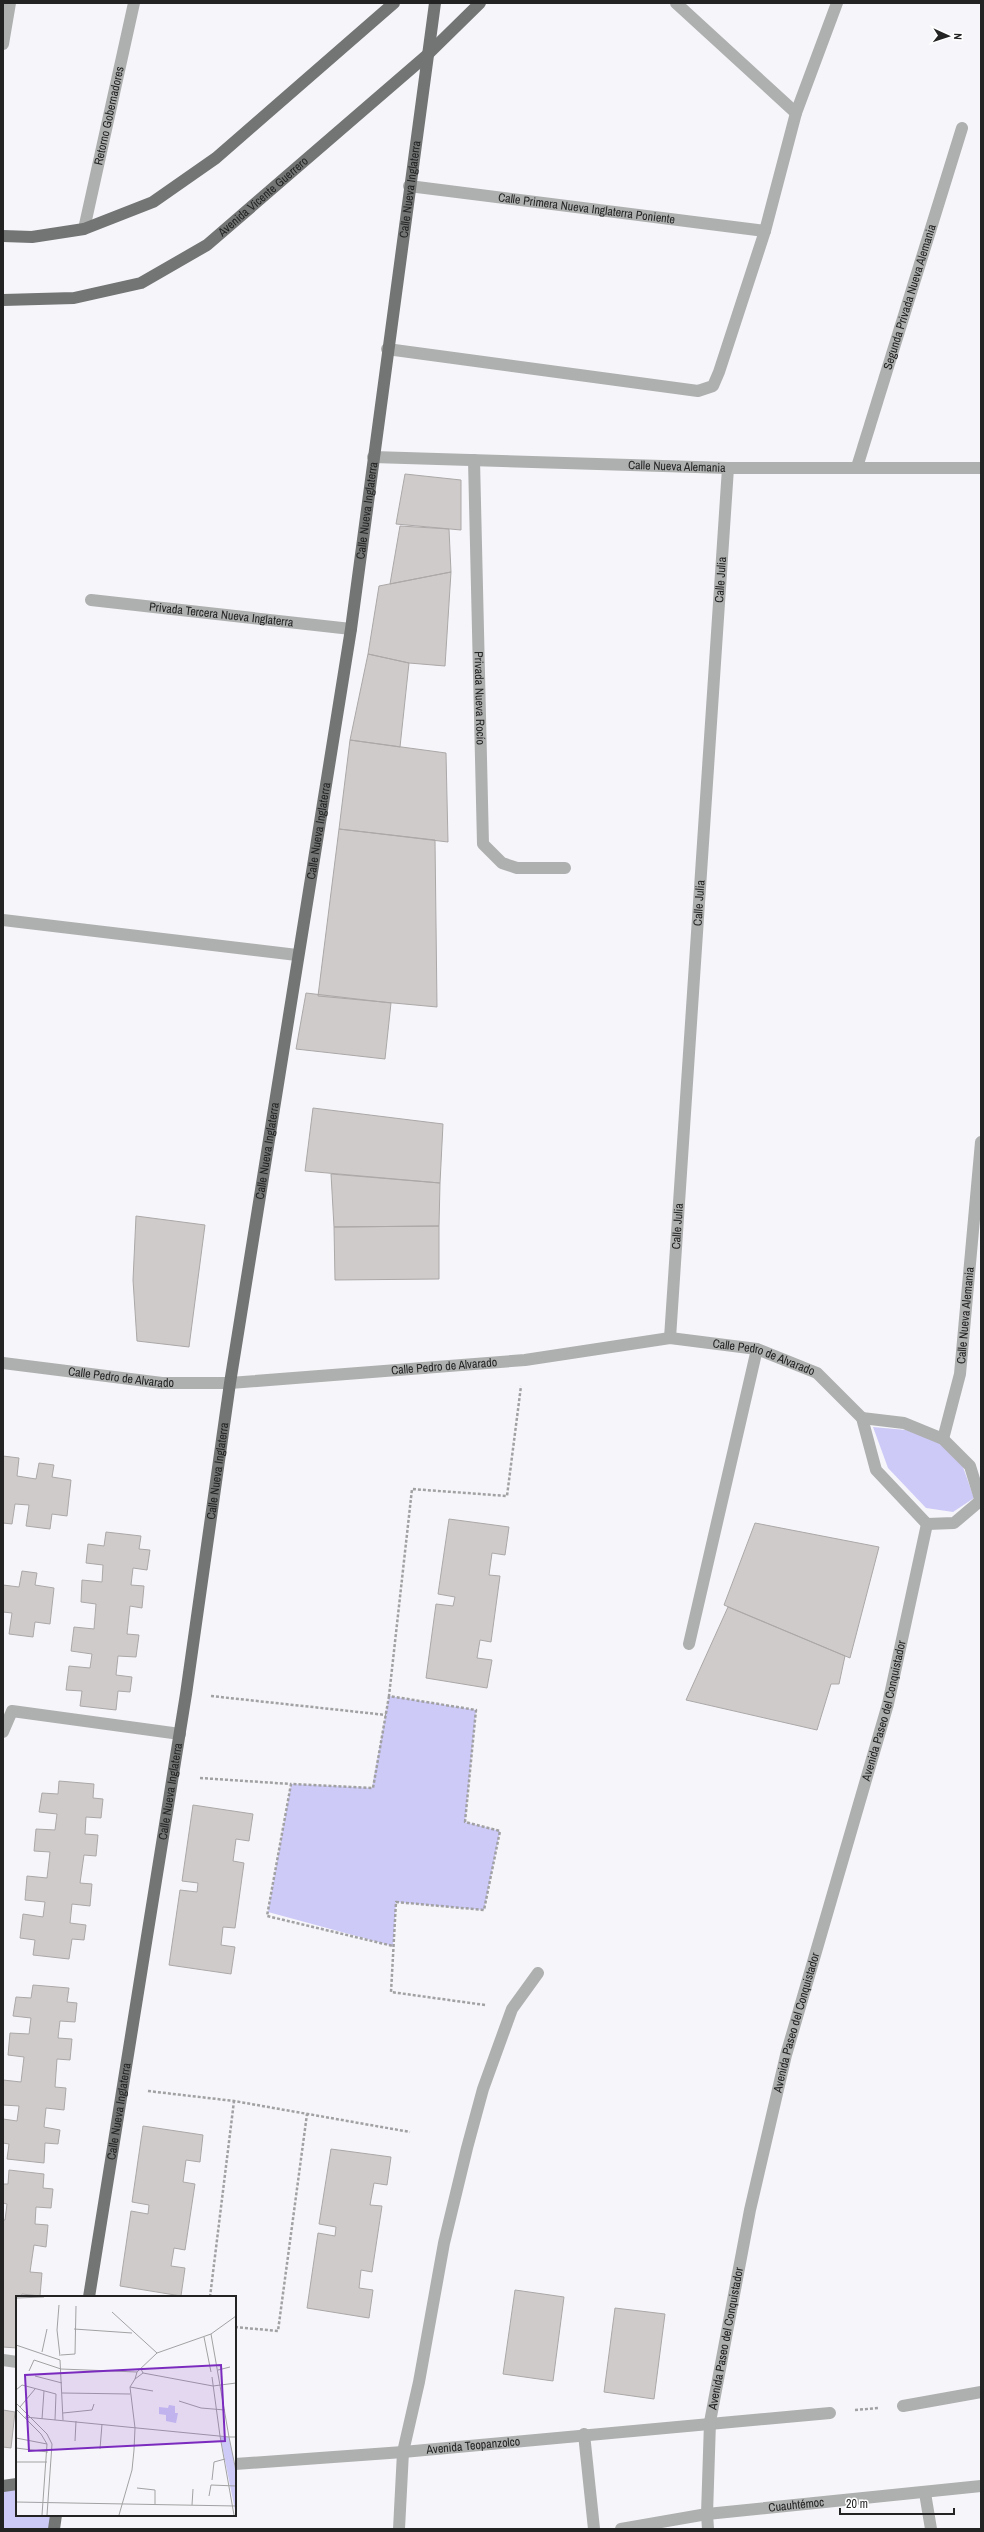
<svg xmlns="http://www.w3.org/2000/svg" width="984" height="2532" font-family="'Archivo Narrow',sans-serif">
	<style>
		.green { fill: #cdcaf7 }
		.building { fill: #cfcbcb; stroke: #aca8a8 }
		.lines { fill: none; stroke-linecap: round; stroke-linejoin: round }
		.path { stroke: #a1a1a3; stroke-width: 2.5; stroke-dasharray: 3 2; stroke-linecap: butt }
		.minor { stroke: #aeafaf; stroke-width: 12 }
		.major { stroke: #727574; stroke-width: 12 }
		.labels { text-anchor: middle; stroke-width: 3.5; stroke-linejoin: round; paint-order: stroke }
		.street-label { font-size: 12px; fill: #232324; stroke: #fff }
		.inset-road { fill: none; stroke: #a2a2a4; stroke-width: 1 }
		.view { fill: #7b2cbf; fill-opacity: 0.15; stroke: #7b2cbf; stroke-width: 2 }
		.inset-edge { fill: none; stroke: #232324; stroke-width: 2 }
	</style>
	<rect width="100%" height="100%" fill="#f6f6fa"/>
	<path class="green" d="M873,1427L906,1430L939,1442L963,1467L974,1498L953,1512L926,1508L888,1468Z
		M389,1696L476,1710L465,1822L500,1831L484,1910L396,1902L393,1946L268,1912L291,1784L372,1788Z
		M17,2483V2515H56L54,2529H3V2485Z"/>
	<path class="building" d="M405,474L461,480V530L396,524Z
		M400,526L449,529L451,572L390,584Z
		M451,572L445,666L409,663L368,654L379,586Z
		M368,654L409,663L400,747L350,740Z
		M350,740L446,753L448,842L339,829Z
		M339,829L435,840L437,1007L318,996Z
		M306,993L391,1003L385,1059L296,1049Z
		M313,1108L443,1124L440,1183L305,1171Z
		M331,1174L440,1183L439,1226L334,1227Z
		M136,1216L205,1225L189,1347L137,1341L133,1280Z
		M439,1226V1279L335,1280L334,1227Z
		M3,1456L19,1458L17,1476L36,1479L39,1463L54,1465L52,1477L71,1480L67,1516L52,1514L50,1529L26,1526L29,1505L15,1504L12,1524L3,1523Z
		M449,1519L509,1527L505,1555L492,1553L489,1575L500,1576L491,1642L480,1640L477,1658L492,1660L487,1688L426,1678L436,1604L453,1606L455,1597L438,1594Z
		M755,1523L879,1547L850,1658L724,1605Z
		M106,1532L141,1536L139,1549L150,1550L147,1570L133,1568L131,1585L144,1586L142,1608L130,1606L127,1634L139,1635L136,1657L118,1656L116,1675L132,1677L130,1692L118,1691L116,1710L80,1706L82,1691L66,1690L69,1666L90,1668L92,1654L71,1651L74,1627L94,1629L96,1604L81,1602L82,1580L102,1582L103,1565L86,1563L88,1544L104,1546Z
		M22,1571L37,1573L35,1585L54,1588L50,1624L35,1622L33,1637L9,1634L12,1613L3,1612V1585L19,1587Z
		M728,1607L845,1656L839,1684H831L817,1730L686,1700Z
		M59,1781L94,1784L93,1798L103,1799L101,1818L86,1817L85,1834L98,1835L96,1856L84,1855L80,1883L92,1884L90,1906L72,1904L70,1923L86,1925L84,1940L72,1939L69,1959L33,1955L35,1940L20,1938L23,1914L43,1917L45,1902L25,1900L27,1876L47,1878L50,1852L34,1851L36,1829L55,1830L57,1814L39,1812L42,1793L58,1794Z
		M193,1805L253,1814L249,1841L236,1839L233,1861L244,1863L235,1928L223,1927L221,1945L235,1947L231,1974L169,1965L180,1890L197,1892L198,1883L182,1881Z
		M33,1985L69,1988L67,2002L77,2003L75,2022L60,2021L58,2038L72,2039L70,2060L57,2059L55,2087L66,2088L64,2110L46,2108L44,2127L60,2130L58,2144L45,2143L44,2163L7,2159L9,2144L3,2143V2119L17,2121L19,2106L3,2105V2080L21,2082L24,2057L8,2055L10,2033L29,2034L31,2018L13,2016L16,1997L31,1998Z
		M143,2126L203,2135L200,2162L186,2160L183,2182L195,2184L185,2250L174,2248L171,2266L185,2268L181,2296L120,2286L131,2211L148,2214L149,2205L132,2202Z
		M331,2149L391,2157L387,2185L374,2183L370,2205L382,2206L372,2272L361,2270L359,2288L373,2290L369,2318L307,2308L318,2233L335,2236L336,2227L319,2224Z
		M9,2170L44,2174L43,2188L53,2189L51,2208L36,2207L35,2224L48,2225L46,2247L34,2245L30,2272L42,2273L40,2296L22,2294L21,2297H17V2348L3,2347V2220H5L7,2204L3,2203V2184H8Z
		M515,2290L564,2297L553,2381L503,2374Z
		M615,2308L665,2314L654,2399L604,2392Z
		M3,2410L15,2412L11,2448L3,2447Z"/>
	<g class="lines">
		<path class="path" d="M211,1696L386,1715
			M389,1696L373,1788L291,1784L267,1916L393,1946
			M200,1778L291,1784
			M485,2005L391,1992L396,1902L484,1910L500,1831L465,1822L476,1710L389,1696L412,1489L507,1496L521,1386
			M148,2091L234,2101L410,2132
			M210,2297L234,2101
			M235,2327L278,2331L307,2114
			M855,2410L878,2408"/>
		<g class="minor">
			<path d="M676,3L796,113"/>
			<path d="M3,44L10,3"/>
			<path id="s1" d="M409,186L765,231"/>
			<path id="s2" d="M84,229L134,3"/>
			<path d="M387,349L698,391L713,386L719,372L765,231L796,113L837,3"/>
			<path id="s3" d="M373,457L728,468H981"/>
			<path id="s4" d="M474,460L483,844L502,863L517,868H565"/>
			<path id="s5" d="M857,467L962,128"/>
			<path id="s6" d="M91,600L351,629"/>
			<path d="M3,920L297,955"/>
			<path id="s7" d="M670,1338L728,468"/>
			<path id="s8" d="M3,1363L162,1383H230L525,1360L670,1338L757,1349L817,1373L862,1418L876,1470L927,1524L954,1523L980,1501"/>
			<path d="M862,1418L904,1423L943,1439L970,1466L981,1502"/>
			<path id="s9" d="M943,1439L960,1374L981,1142"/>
			<path d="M689,1644L757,1349"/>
			<path d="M3,1732L12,1711L180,1734"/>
			<path d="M3,2360L17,2362"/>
			<path d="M903,2406L981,2392"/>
			<path d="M584,2434L594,2529"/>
			<path id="s10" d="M235,2464L403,2452L830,2413"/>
			<path d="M925,2493L931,2529"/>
			<path d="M399,2529L403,2452L419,2382L444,2243L467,2148L483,2089L512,2009L538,1973"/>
			<path id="s11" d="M621,2529L707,2514L981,2486"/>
			<path id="s12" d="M708,2529L707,2514L710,2422L750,2210L786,2055L888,1704L927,1524"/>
		</g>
		<g class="major">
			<path d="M3,236L32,237L84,229L153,202L216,158L394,3"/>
			<path id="s13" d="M3,300L74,298L141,283L207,245L426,56L480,3"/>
			<path id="s14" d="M89,2297L186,1694L230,1383L351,629L435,3"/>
			<path d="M3,2486L17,2484"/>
			<path d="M54,2529L56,2515"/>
		</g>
	</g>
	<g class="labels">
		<g class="street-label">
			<text dy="4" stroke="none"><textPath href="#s2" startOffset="116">Retorno Gobernadores</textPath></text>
			<text dy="4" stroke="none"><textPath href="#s14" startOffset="2132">Calle Nueva Inglaterra</textPath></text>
			<text dy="4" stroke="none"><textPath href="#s13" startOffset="290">Avenida Vicente Guerrero</textPath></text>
			<text dy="4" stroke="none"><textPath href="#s1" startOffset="179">Calle Primera Nueva Inglaterra Poniente</textPath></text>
			<text dy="4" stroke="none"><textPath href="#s5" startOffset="178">Segunda Privada Nueva Alemania</textPath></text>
			<text dy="4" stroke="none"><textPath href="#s3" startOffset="304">Calle Nueva Alemania</textPath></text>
			<text dy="4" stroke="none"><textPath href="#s14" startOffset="1808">Calle Nueva Inglaterra</textPath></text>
			<text dy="4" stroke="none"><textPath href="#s7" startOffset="760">Calle Julia</textPath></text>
			<text dy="4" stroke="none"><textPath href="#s6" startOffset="131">Privada Tercera Nueva Inglaterra</textPath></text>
			<text dy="4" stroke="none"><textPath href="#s4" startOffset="238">Privada Nueva Rocío</textPath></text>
			<text dy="4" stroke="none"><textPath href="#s14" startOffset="1484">Calle Nueva Inglaterra</textPath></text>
			<text dy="4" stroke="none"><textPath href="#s7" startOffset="436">Calle Julia</textPath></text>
			<text dy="4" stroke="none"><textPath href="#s14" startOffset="1160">Calle Nueva Inglaterra</textPath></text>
			<text dy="4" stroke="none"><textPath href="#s7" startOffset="112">Calle Julia</textPath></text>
			<text dy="4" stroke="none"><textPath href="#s9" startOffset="126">Calle Nueva Alemania</textPath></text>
			<text dy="4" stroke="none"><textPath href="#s8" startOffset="767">Calle Pedro de Alvarado</textPath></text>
			<text dy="4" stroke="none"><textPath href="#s8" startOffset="443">Calle Pedro de Alvarado</textPath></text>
			<text dy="4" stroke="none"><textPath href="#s8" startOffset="119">Calle Pedro de Alvarado</textPath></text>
			<text dy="4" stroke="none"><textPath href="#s14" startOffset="836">Calle Nueva Inglaterra</textPath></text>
			<text dy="4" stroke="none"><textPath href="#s12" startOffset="840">Avenida Paseo del Conquistador</textPath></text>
			<text dy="4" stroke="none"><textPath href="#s14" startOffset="512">Calle Nueva Inglaterra</textPath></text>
			<text dy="4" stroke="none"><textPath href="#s12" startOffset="516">Avenida Paseo del Conquistador</textPath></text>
			<text dy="4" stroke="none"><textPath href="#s14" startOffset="188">Calle Nueva Inglaterra</textPath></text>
			<text dy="4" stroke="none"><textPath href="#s12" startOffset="192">Avenida Paseo del Conquistador</textPath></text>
			<text dy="4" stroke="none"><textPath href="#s10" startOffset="239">Avenida Teopanzolco</textPath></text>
			<text dy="4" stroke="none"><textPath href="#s11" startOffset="177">Cuauhtémoc</textPath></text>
		</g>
	</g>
	<g transform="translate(16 2296)">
		<rect width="220" height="220" fill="#f6f6fa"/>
		<path d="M153,109L159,110V117H162L160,127L150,125V119L143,118V111L152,112ZM204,140L213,141L220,177V219Z" fill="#cdcaf7"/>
		<path class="inset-road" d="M0,2L28,1M43,9L41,34L44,60M96,16L141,57M58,33L116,37M195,38L213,141H220M188,41L195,76M0,49L44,64L47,124M26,56L31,33M45,59L59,58L60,10M202,74L214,71M13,75L18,64L45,73L121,76M127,77L197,90L220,87M19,80L46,87M196,81L204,140M119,83L121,76L141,57L195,38L220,20M114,91L137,95M0,94L6,89L40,98L39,124M46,97L114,98M163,105L185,112L209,114M0,107L31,138L36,148L31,219M4,111L19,93M0,113L25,138L31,148L26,219M47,117L76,114L78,108M9,121L213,141L220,175M26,123L28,95M204,140L218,219M0,142L31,148M59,145L60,125M0,152L32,156M84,153L86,128M0,166H31M196,184L198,166L209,163M121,192L139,194V208M193,200L195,189L220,190M0,206L220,210M176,209L177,193M103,219L116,174L118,154L119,132L114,91L119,83L127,77L125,73"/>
		<path class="view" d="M205,69L209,145L13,155L9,79Z"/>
		<rect width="220" height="220" class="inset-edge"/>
	</g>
	<rect width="984" height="2532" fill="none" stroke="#232324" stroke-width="8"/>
	<g transform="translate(948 36) rotate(93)" stroke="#ffffff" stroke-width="3" paint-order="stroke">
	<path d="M0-3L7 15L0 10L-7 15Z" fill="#232324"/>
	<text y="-6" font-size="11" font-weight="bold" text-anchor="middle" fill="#232324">N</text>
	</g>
	<path d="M840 2508v6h114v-6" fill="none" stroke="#232324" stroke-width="2"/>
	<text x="846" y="2508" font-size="12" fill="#232324" stroke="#ffffff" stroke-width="3" paint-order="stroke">20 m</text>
</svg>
